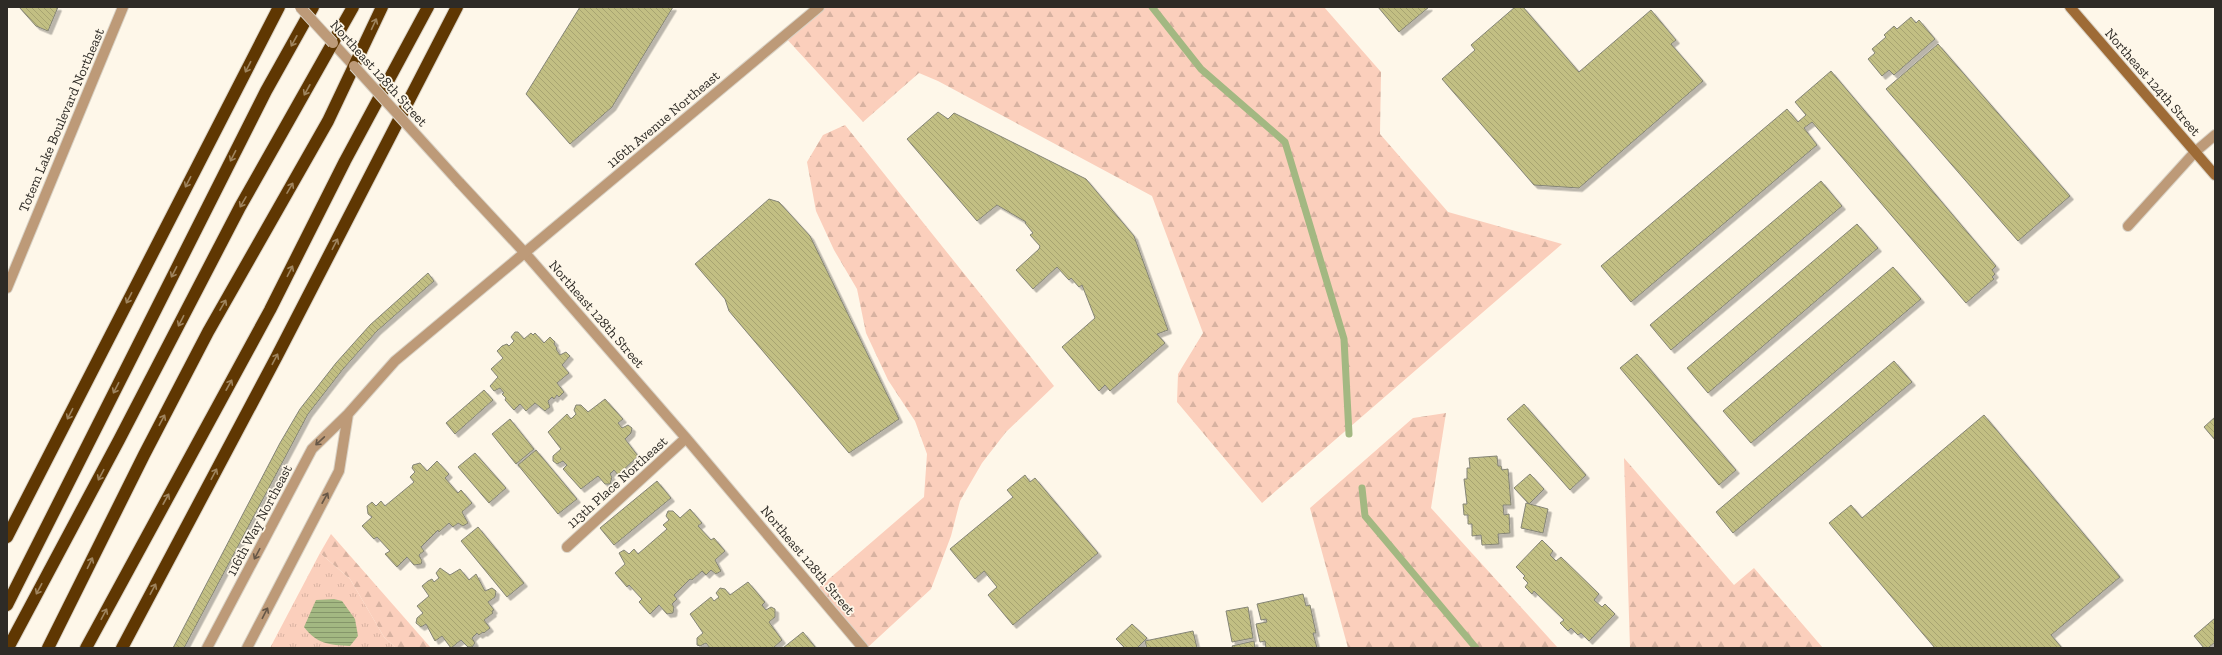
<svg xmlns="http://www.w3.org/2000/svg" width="2222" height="655" font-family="'Zilla Slab',serif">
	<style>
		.grass { fill: url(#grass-tufts) }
		.forest { fill: url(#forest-firs) }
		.water { fill: url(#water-rules) }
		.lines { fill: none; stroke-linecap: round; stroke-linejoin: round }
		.stream { stroke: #a3b882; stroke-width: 7 }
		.building { fill: url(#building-back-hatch); stroke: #848476; filter: url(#shadow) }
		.minor-casing { stroke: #d9d2c6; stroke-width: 12 }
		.tertiary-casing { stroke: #d9d2c6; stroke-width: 12 }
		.secondary-casing { stroke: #d9d2c6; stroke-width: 12 }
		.motorway-casing { stroke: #d9d2c6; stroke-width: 14 }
		.minor { stroke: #bd9a78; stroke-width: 10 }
		.tertiary { stroke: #bd9a78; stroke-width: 10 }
		.secondary { stroke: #9e6b36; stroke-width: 10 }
		.motorway { stroke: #5f3702; stroke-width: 12 }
		.tertiary-bridge-casing { stroke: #d9d2c6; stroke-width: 12; stroke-linecap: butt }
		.tertiary-bridge { stroke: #bd9a78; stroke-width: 10 }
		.oneway { stroke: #9f845e }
		.oneway2 { stroke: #675747 }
		.labels { text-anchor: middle; stroke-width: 3.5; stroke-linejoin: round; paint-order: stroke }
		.street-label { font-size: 14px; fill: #2e2b26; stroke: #fef7e9 }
	</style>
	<defs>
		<pattern id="grass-tufts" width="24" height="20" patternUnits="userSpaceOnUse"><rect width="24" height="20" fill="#fbcfbc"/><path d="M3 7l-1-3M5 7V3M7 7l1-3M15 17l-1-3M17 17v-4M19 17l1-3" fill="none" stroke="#d7b2a1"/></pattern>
		<pattern id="forest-firs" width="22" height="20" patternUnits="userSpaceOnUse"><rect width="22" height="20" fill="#fbcfbc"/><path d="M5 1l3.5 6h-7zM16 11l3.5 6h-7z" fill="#d7b2a1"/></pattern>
		<pattern id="water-rules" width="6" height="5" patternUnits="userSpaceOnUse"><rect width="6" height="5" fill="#a3b882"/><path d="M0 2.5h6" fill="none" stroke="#85966a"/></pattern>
		<pattern id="building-back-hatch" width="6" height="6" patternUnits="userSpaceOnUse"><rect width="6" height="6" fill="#c2bf83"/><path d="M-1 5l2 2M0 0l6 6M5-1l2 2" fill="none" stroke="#a7a471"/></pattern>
		<filter id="shadow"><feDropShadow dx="3.5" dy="3.5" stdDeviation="0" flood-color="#0004"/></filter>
	</defs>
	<rect width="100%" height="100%" fill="#fef7e9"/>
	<path class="grass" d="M320,553L350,579L384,637L396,648H270Z"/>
	<path class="forest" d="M819,7H1324L1381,72L1380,134L1448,212L1562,244L1262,503L1177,402L1178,374L1203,333L1152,196L938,81L919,73L863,122L784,36Z
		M845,125L1054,386L1006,432L982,463L960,501L951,536L931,589L867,648L815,591L924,497L927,454L915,421L888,380L866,333L857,289L834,250L816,211L807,162L823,135Z
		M1446,413L1431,508L1558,648H1348L1310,508L1413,418Z
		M1624,458L1734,585L1754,568L1823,648H1630Z
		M331,534L431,648H396L384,637L350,579L320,553Z"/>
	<path class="water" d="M334,599L342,601L355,619L358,636L350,646C329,645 317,644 304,627L316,600Z"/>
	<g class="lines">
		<path class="stream" d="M1152,7L1201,69L1285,142L1344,339L1349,434
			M1362,488L1365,516L1476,648"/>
	</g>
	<path class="building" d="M19,7H58L48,31L36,26Z
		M580,7H673L612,107L570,144L526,94Z
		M1378,7H1429L1399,32Z
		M1515,7H1523L1579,72L1651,10L1676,40L1671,44L1703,81L1579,188L1534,185L1442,79L1475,50L1471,45Z
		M1911,17L1916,23L1919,20L1935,39L1894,75L1889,70L1882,76L1868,59L1875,53L1872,49L1886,37L1884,35L1894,26L1897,29Z
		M1938,44L2070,196L2018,241L1886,89Z
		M1831,71L1996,266L1992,270L1995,274L1992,277L1994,279L1966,303L1812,122L1804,128L1817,145L1631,302L1601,266L1787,109L1798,122L1806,115L1795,102Z
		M938,112L948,119L954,113L1086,179L1134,236L1168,330L1157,334L1165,343L1110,391L1105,385L1099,391L1062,347L1095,318L1082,285L1079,287L1071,278L1069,280L1057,267L1033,289L1016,270L1039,249L1040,246L1030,235L1033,233L1025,223L1026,222L997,205L977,221L907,139Z
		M1821,181L1842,206L1671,350L1650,325Z
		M769,199L779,202L810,236L899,419L849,453L729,311L725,299L695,264Z
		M1857,224L1878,248L1708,393L1687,368Z
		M1893,267L1921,299L1751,443L1723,411Z
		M428,273L434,281L377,331L343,369L308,414L184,648H173L280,443L300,409L336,363L370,325Z
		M515,332H518L524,339L531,333L533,335L535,333L544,343L550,337L555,342L554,344L557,348L556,349L560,355L566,352L570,356L562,365L569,373L557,383L564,392L559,397L557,395L554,399L552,397L548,401L550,407L545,411L535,403L526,411L520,404L514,410L505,400L506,398L502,394L504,393L500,388L494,391L490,386L498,377L491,369L503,358L497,351L502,346L507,344L509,346L514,341L511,337Z
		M1637,354L1736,470L1719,485L1620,368Z
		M1894,361L1912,382L1733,533L1716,512Z
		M484,390L493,400L455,434L446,423Z
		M605,399L623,419L618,423L622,428L628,425L632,428L631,433L625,439L638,456L618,475L614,470L610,474L612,477L610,484H605L598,476L581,489L563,469L567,465L563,461L557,464L553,461V456L561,449L548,432L567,414L571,419L576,414L574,410L576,405H581L588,412Z
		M1524,404L1586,475L1570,490L1507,419Z
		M1984,415L2120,577L2051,635L2062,648H1935L1829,523L1851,505L1862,518Z
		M2215,417V440L2204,427Z
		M510,419L534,449L516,464L492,434Z
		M536,450L577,499L558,514L518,465Z
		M475,453L506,488L489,503L458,467Z
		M1497,456L1498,466H1501L1502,470L1508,469L1511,505H1503L1504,515L1509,514L1510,533L1498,534L1499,544L1482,545L1481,535L1472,536V524H1468V515H1464L1463,504H1467L1464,479H1467V468H1470L1469,458Z
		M437,461L449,474L445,478L458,493L461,490L472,503L462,512L468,523L463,526L458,523L453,527L449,523L439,532L438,530L421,547L424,551L419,555L422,561L421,564L414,565L407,557L397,567L385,554L390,551L377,537L374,539L362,526L372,517L368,514L367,506L372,502L376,506L381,501L385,506L414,482L410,477L415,472L412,468L413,465L420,463L427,471Z
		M1530,474L1544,489L1529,504L1514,488Z
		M1025,475L1030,482L1035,478L1098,553L1013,625L988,595L997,587L984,571L975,579L950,549L1013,497L1007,490Z
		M657,481L671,498L614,545L600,528Z
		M1526,503L1548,509L1543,533L1521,528Z
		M690,509L702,523L698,526L711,540L714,538L725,551L715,560L721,571L716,574L711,570L706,575L702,571L692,580L690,579L674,595L677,599L672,604L674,607L673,613L667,614L659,605L650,614L639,602L642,599L629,585L627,587L615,573L625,564L619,553L624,550L629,554L634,549L638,554L667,529L663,525L669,520L666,516L668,511H673L680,518Z
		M478,527L524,583L507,597L461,541Z
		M1542,540L1553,551L1550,555L1556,561L1561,557L1599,594L1594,600L1602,607L1605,604L1615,614L1589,641L1581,633L1578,635L1571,628L1568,631L1560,623L1564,620L1534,591L1532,594L1525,587L1528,583L1523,578L1525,576L1516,567Z
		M440,568L450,575L460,569L469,580L476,574L485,591L492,588L496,591L495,597L488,602L494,610L492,611L493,613L484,620L490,628L484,633L483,632L479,635L477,633L472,638L475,643L472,647H468L461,640L451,648L442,636L435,641L426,624L421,627L416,623L417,618L423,613L417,606L429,596L422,586L428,581L432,579L434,582L439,578L436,573Z
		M748,582L765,602L762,605L766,610L771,607L775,609V617L769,622L782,640L773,648H710L706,643L700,646L697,645V638L703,633L690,614L711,597L714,601L719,597L716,593L720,588L725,589L730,595Z
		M1303,594L1306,606L1310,605L1316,633H1313L1317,648H1266L1265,641L1260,642L1256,624L1267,622L1266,619L1261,620L1257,604Z
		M1248,607L1253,638L1232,642L1226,611Z
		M2215,618V642L2208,648H2204L2194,636Z
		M1132,624L1147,638L1137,648H1125L1116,639Z
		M1193,631L1197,648H1147L1145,641Z
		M803,632L816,648H783Z
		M1254,641L1255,648H1233L1232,646Z"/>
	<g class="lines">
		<defs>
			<path id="minor" d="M2128,226L2195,152
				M525,253L686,438L863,648
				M567,547L686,438"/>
			<path id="tertiary" d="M333,43L354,66
				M2195,152L2215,135
				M459,182L525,253
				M7,288L123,7
				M207,648L312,449L348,414L395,361L819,7
				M247,648L339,471L348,414"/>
			<path id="secondary" d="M2070,7L2215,175"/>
			<path id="motorway" d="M7,537L279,7
				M7,605L266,91L313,7
				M8,648L119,440L240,207L353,7
				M48,648L144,455L208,332L328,121L382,7
				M86,648L270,310L345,161L428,7
				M122,648L277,356L457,7"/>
		</defs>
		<use href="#minor" class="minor-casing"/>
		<use href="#tertiary" class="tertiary-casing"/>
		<use href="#secondary" class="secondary-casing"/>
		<use href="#motorway" class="motorway-casing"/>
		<use href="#minor" class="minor"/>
		<use href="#tertiary" class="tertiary"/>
		<use href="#secondary" class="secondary"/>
		<use href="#motorway" class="motorway"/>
		<defs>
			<path id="tertiary-bridge" d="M300,7L333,43
				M354,66L459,182"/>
		</defs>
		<use href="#tertiary-bridge" class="tertiary-bridge-casing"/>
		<use href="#tertiary-bridge" class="tertiary-bridge"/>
	</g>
	<defs><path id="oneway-shaft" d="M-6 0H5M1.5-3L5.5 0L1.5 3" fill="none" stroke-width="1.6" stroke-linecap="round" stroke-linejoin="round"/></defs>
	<g class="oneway">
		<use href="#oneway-shaft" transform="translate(374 24) rotate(-65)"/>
		<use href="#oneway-shaft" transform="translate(294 41) rotate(119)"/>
		<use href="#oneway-shaft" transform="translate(248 67) rotate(117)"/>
		<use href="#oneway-shaft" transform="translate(307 90) rotate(119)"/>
		<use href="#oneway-shaft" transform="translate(233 156) rotate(117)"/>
		<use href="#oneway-shaft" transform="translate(188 182) rotate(117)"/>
		<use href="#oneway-shaft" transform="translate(290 188) rotate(-60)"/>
		<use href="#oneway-shaft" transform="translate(243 202) rotate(120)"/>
		<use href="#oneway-shaft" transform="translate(335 244) rotate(-63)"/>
		<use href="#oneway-shaft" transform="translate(290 271) rotate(-63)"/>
		<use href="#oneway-shaft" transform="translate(174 272) rotate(117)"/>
		<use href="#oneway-shaft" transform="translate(129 298) rotate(117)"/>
		<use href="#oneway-shaft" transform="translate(223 305) rotate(-60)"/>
		<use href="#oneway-shaft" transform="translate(181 321) rotate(117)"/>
		<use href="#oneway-shaft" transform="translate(275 359) rotate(-62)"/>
		<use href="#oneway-shaft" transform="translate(229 385) rotate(-61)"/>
		<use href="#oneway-shaft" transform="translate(116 388) rotate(117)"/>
		<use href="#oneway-shaft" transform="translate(70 414) rotate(117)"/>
		<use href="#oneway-shaft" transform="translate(162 420) rotate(-62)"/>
		<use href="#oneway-shaft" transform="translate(214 474) rotate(-62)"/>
		<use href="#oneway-shaft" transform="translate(101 475) rotate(118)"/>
		<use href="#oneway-shaft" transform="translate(166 499) rotate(-61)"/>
		<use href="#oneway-shaft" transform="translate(90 563) rotate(-64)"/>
		<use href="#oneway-shaft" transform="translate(39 589) rotate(118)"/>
		<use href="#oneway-shaft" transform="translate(153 589) rotate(-62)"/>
		<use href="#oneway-shaft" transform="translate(104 614) rotate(-62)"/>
	</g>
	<g class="oneway2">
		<use href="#oneway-shaft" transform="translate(320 441) rotate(137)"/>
		<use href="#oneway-shaft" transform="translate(325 498) rotate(-61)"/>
		<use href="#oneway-shaft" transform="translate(257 554) rotate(118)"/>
		<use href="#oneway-shaft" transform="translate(265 613) rotate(-63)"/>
	</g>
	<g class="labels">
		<g class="street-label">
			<text transform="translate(379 73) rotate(48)" y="5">Northeast 128th Street</text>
			<text transform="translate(2153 82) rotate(49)" y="5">Northeast 124th Street</text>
			<text transform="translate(663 119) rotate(-40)" y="5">116th Avenue Northeast</text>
			<text transform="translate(61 120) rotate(-67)" y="5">Totem Lake Boulevard Northeast</text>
			<text transform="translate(597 314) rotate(49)" y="5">Northeast 128th Street</text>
			<text transform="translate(617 482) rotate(-42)" y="5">113th Place Northeast</text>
			<text transform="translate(259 520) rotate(-62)" y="5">116th Way Northeast</text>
			<text transform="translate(808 560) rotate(50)" y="5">Northeast 128th Street</text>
		</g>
	</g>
	<rect width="2222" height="655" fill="none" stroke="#2e2b26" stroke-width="16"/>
</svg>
